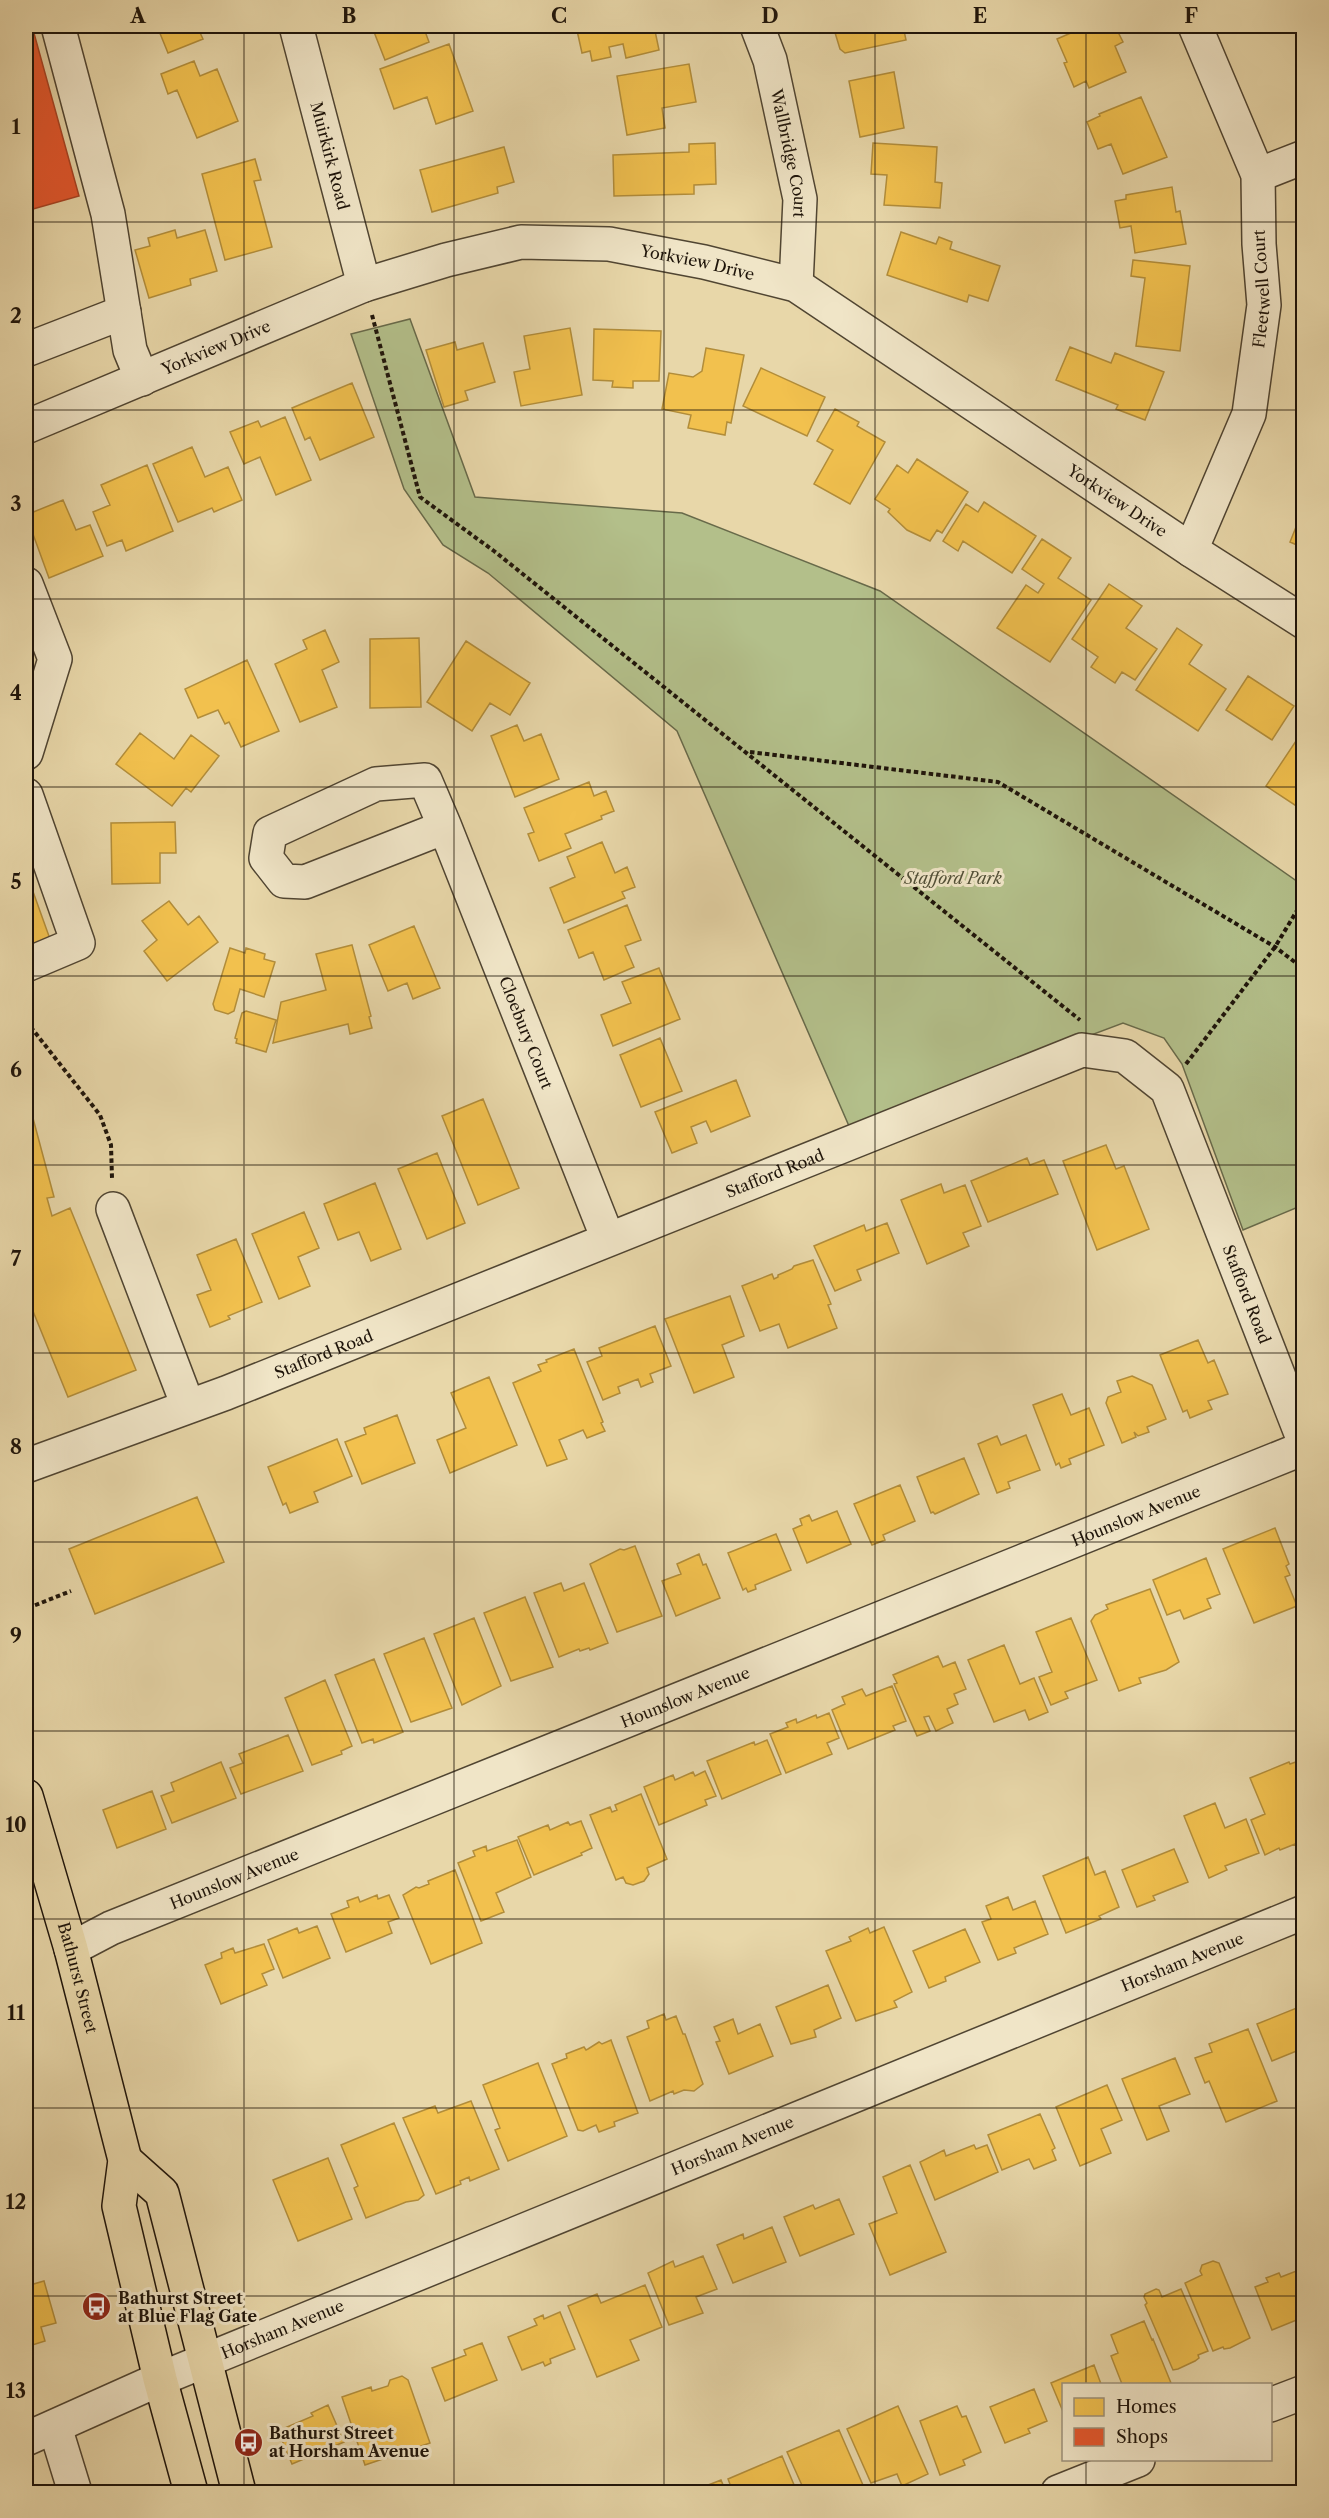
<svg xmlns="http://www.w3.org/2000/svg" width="1329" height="2518" font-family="'Libre Caslon Text',serif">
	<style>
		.green { fill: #b3bf8a; stroke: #686a4a; stroke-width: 1.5 }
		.homes { fill: #f2c14e; stroke: #b28d3a; stroke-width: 1.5 }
		.shops { fill: #e4572e; stroke: #a94323; stroke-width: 1.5 }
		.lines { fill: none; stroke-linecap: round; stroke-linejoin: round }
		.minor-casing { stroke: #504532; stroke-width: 36 }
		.major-casing { stroke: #1e140a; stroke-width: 36 }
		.path { stroke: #1e140a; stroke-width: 4; stroke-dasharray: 4.5 3; stroke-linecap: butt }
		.minor { stroke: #f0e5c7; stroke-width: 33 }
		.major { stroke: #e8d7a9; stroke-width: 33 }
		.grid { fill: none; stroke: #1e140a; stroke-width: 1.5; stroke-opacity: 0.55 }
		.labels { text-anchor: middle; stroke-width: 6; stroke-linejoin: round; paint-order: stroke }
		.street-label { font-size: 16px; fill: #1e140a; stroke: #f0e5c7 }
		.park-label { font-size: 16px; font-style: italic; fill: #525037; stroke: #f0e5c7 }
		.poi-label { font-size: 16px; font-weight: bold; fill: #1e140a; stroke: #f0e5c7; text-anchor: start }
		.neatline { fill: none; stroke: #1e140a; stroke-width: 2 }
		.grid-label { font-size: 20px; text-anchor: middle; font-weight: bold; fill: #1e140a }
	</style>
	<rect width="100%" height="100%" fill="#e8d7a9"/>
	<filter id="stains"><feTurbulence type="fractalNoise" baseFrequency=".00333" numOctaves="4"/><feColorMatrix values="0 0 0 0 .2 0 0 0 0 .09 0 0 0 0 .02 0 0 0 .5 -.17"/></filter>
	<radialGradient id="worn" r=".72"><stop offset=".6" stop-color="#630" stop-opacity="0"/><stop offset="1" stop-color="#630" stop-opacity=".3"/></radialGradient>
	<path class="green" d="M410,319L475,497L682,513L880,591L1301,884L1303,882V1205L1243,1230L1182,1064L1164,1038L1123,1023L849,1126L677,731L488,573L443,545L404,489L351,334Z"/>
	<path class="homes" d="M157,26H197L203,39L168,53Z
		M368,26H423L429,42L385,60L374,32L371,33Z
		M576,26H654L659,50L626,58L623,44L609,47L611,57L592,61L590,51L582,53Z
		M833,26H903L906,40L845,53L840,49Z
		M1087,26H1115L1123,42L1115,46L1126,72L1089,88L1086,81L1074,87L1064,63L1067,62L1057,39Z
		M1304,43V62L1297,46Z
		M449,44L473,111L436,124L427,97L394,109L380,69Z
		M194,61L200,76L217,69L238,121L197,138L177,90L168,94L161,74Z
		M689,64L696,102L662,108L665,128L627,135L617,76Z
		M894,72L904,128L860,137L849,81Z
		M1141,97L1167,157L1123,174L1111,144L1098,149L1087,122L1100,116L1099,114Z
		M715,143L716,184L694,185V194L614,196L613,155L689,152V144Z
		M873,143L937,147L935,182L942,183L940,208L884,205L887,175L871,174Z
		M504,147L514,182L497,187L498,193L432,212L420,170Z
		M255,159L261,180L254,181L272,247L225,260L202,174Z
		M1172,187L1176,212L1180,211L1186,244L1135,253L1131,226L1120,228L1115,201L1126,199V195Z
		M175,230L177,238L205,230L217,271L190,279L191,285L149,298L135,250L150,246L148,238Z
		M901,232L936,244L939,237L952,242L950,249L1000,266L988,301L969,295L967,302L887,275Z
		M1133,260L1190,266L1180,351L1136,346L1145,278L1131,276Z
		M570,328L582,395L521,406L514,372L530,369L524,336Z
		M594,329L661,331L659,381H633V388L612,387L613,381L593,380Z
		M455,342L457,350L483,343L495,382L465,391L468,400L444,407L426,350Z
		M1070,347L1111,363L1115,353L1164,372L1145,420L1116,409L1118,405L1056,380Z
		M706,348L744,355L731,423L727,422L725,435L688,428L691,415L662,409L669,373L693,377L702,371Z
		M761,368L825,397L807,436L743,406Z
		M352,383L374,437L320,460L310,437L305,440L292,408Z
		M835,409L859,422L857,426L885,442L850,504L814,484L833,450L817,441Z
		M285,417L311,480L276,495L260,457L244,464L230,432L258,421L261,427Z
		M192,447L205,477L228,467L242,500L214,512L212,508L178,522L153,464Z
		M917,459L968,492L942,533L937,530L930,541L907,530L888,512L890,509L875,499L897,465L908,473Z
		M147,465L173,531L126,551L122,540L107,546L93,512L110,505L101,485Z
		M63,500L76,530L90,525L103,556L49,578L26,515Z
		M984,502L1036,536L1012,573L963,541L958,551L943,541L966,504L978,512Z
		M1304,507V548L1290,542Z
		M1042,539L1071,558L1058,578L1091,600L1050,662L997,628L1026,585L1038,593L1044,584L1022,569Z
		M1109,584L1142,606L1126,628L1157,649L1135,680L1122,672L1115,683L1091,667L1098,657L1072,639Z
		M1177,628L1202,645L1189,664L1226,689L1198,731L1136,690Z
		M325,630L339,662L322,670L337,707L300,722L275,664L307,649L303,640Z
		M419,638L421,707L370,708V639Z
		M466,641L530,683L510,715L490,703L472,731L427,702Z
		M247,660L279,731L241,747L229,722L225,724L218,710L198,718L185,689Z
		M1248,676L1294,706L1272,740L1226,710Z
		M517,725L524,741L541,734L559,779L515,797L491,736Z
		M1304,729V821L1296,816L1301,809L1266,786Z
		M140,733L174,759L191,735L219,756L191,792L186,788L172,806L116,764Z
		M589,782L594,796L606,791L614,811L601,816L602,819L565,834L571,848L539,861L528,834L534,832L524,808Z
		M175,822L176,853H160V883L112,884L111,823Z
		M602,842L615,873L627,867L635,887L622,892L625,898L564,923L550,888L575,877L567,857Z
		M26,872L50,939L26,948Z
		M169,901L188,925L199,916L218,942L167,981L144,951L157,940L142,921Z
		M627,905L641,940L625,946L634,967L604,980L593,952L579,958L568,930Z
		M414,926L440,988L413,999L407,983L388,991L369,945Z
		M352,945L371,1016L369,1017L372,1028L350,1034L348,1024L273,1043L281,1002L326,990L316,954Z
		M230,948L245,953L246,948L265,954L264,959L275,962L264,997L240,989L234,1011L228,1014L215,1010L213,1004Z
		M659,968L680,1019L613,1046L601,1015L631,1003L622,982Z
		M246,1011L276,1020L266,1052L236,1043L237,1039L235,1038L242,1013Z
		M660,1038L682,1091L641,1107L620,1055Z
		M736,1080L750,1116L711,1132L706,1121L691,1127L697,1143L672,1153L655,1112Z
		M26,1092L54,1197L47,1198L52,1216L70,1208L136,1370L68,1397L26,1294Z
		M483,1099L519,1188L478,1205L442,1116Z
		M1106,1145L1116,1169L1124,1166L1149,1229L1097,1250L1063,1161Z
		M437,1153L465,1223L427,1239L398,1169Z
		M1027,1158L1030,1165L1044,1160L1058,1194L988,1222L971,1181Z
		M375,1183L401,1249L371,1261L359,1232L338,1240L324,1204Z
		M941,1184L944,1193L965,1185L981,1226L963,1233L969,1246L927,1264L901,1200Z
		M304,1212L319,1248L298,1257L310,1286L279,1299L252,1234Z
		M887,1223L899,1253L857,1270L861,1280L835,1291L814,1246L864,1225L866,1231Z
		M236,1239L262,1302L228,1316L230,1319L210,1327L197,1295L211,1290L197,1255Z
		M813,1260L831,1304L828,1305L837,1328L788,1348L779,1324L760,1331L742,1286L772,1274L774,1279L778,1277V1275L792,1269L794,1266Z
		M730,1296L744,1336L722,1345L734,1377L694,1393L665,1319Z
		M655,1326L671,1366L650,1374L653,1382L641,1387L638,1379L618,1387L620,1393L603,1400L587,1362L602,1356L599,1348Z
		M1198,1340L1208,1363L1214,1360L1228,1394L1208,1401L1212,1409L1190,1418L1187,1410L1183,1412L1160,1355Z
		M574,1349L603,1422L601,1423L605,1431L587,1438L583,1430L559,1440L567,1459L547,1466L513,1383L541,1371L538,1365L547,1362L546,1360Z
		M1132,1376L1152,1385L1166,1419L1147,1427L1149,1432L1138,1436L1134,1432L1136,1437L1122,1443L1106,1403L1108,1397L1121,1392L1117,1381Z
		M489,1377L517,1445L450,1473L437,1440L466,1428L451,1393Z
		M1062,1394L1071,1415L1089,1408L1104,1445L1069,1459L1071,1464L1061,1468L1059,1463L1056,1465L1033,1405Z
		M397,1415L415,1463L362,1484L345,1442L366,1434L364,1428Z
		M1026,1435L1040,1470L1008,1482L1010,1488L997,1493L978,1444L997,1436L1001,1445Z
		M337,1439L352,1476L314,1492L318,1502L290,1513L286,1503L283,1505L268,1467Z
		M964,1458L979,1494L935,1514L933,1512L931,1513L917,1477Z
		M900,1485L915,1521L883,1535L885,1540L872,1545L854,1504Z
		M197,1497L224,1562L95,1614L69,1549Z
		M837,1511L851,1544L807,1563L793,1529L802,1525L800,1519L809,1515L812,1521Z
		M1275,1528L1289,1564L1286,1566L1290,1575L1285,1577L1297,1606L1254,1623L1223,1549Z
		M776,1534L791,1570L755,1585L756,1589L748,1592L746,1588L743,1590L728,1553Z
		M635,1546L662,1616L617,1632L590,1564L620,1549L624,1550Z
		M699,1554L703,1565L706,1564L720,1598L676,1616L662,1581L681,1574L677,1564Z
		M1206,1558L1220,1594L1207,1599L1211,1608L1184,1619L1180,1610L1167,1615L1153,1580Z
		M561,1583L564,1591L584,1583L608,1643L590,1650L589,1648L580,1651L579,1649L559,1657L534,1593Z
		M1150,1589L1179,1662L1166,1670L1139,1678L1141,1683L1119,1691L1091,1621L1095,1615L1108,1609L1106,1605Z
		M525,1597L553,1667L511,1681L484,1613Z
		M474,1618L501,1686L462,1705L434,1634Z
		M1071,1618L1097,1680L1065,1692L1068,1698L1051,1705L1039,1677L1052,1672L1036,1632Z
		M424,1638L452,1708L411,1722L384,1654Z
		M1004,1645L1020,1684L1034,1678L1048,1712L1029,1720L1025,1710L994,1722L968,1660Z
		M938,1656L943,1667L955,1662L966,1689L954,1694L958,1704L947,1709L953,1723L936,1731L929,1716L924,1717L930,1731L917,1736L894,1684L897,1683L893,1675Z
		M374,1659L403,1732L374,1743L373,1739L362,1743L335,1675Z
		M325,1680L352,1746L341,1751L342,1754L312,1765L285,1698Z
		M892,1686L906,1721L893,1726L895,1730L848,1749L832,1710L845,1704L842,1697L862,1689L866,1696Z
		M829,1713L839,1738L827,1743L832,1754L786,1773L770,1734L788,1727L786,1723L796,1719L797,1723L816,1715L817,1718Z
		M288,1735L303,1771L241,1794L230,1768L243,1763L239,1754Z
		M767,1740L781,1774L722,1799L707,1761L754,1742L755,1745Z
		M1304,1759V1844L1296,1847L1295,1844L1280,1850L1279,1848L1265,1855L1251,1820L1265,1814L1250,1778L1289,1762L1290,1764Z
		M221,1762L236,1798L172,1823L161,1796L174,1791L171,1783Z
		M705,1771L716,1796L705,1800L707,1805L659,1825L644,1787L673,1775L675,1780L693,1772L695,1776Z
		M152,1791L166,1829L117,1848L103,1810Z
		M641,1794L667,1859L647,1868L649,1874L644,1881L633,1885L626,1883L623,1877L616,1880L590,1815L610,1807L612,1812L617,1810L615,1805Z
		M1215,1803L1225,1828L1246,1819L1259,1853L1225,1866L1227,1870L1209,1878L1184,1816Z
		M581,1821L592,1848L581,1853L582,1855L534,1875L518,1837L548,1825L550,1830L568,1822L570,1825Z
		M517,1840L531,1877L496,1893L504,1912L481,1921L458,1863L475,1856L473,1851L486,1846L487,1851Z
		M1174,1849L1188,1882L1153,1896L1155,1900L1137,1907L1122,1870Z
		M1088,1857L1095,1875L1105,1871L1119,1907L1099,1916L1101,1919L1066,1933L1043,1876Z
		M455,1870L482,1943L431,1964L403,1895L416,1887L419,1888L429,1884L428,1881Z
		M377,1895L378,1899L389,1895L399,1918L388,1922L392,1933L346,1952L331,1914L349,1907L347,1901L358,1897L360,1902Z
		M1008,1897L1013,1910L1035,1901L1048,1934L1014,1948L1016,1953L998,1960L982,1922L991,1919L986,1906Z
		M317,1926L330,1958L283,1978L268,1940L297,1928L299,1933Z
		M884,1927L912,1992L894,2001L897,2007L856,2021L826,1951L851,1941L849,1937L868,1928L870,1933Z
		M965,1929L980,1962L945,1977L946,1981L929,1988L913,1951Z
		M264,1944L274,1969L262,1974L267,1985L221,2004L205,1965L222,1958L221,1953L233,1948L235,1953Z
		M828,1985L841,2018L814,2030L816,2037L791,2044L776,2007Z
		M1304,2005V2048L1272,2061L1257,2024Z
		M664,2014L666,2020L676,2016L683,2034H685L703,2084L694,2091L684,2090L674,2094L673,2091L650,2101L627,2037L649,2028L647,2021Z
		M733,2019L738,2034L760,2024L773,2056L729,2074L716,2042L720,2041L714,2027Z
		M1248,2029L1277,2101L1226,2122L1209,2081L1205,2083L1195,2058L1212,2052L1209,2044Z
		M611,2040L638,2113L614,2122L615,2126L599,2132L596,2125L583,2131L578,2130L552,2064L567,2058L566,2054L584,2047L586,2050L588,2049L599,2042L602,2044Z
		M1175,2058L1190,2094L1159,2106L1169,2131L1147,2140L1122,2079Z
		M538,2063L567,2136L508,2161L495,2130L500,2128L483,2085Z
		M1107,2085L1122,2120L1101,2129L1111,2153L1080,2166L1056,2107Z
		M471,2101L499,2169L470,2181L469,2177L460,2181L461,2184L436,2194L403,2118L435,2106L438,2113Z
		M1040,2114L1055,2148L1052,2150L1056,2160L1034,2169L1029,2159L1002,2170L988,2135Z
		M394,2123L424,2195L418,2200L406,2202L366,2218L354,2188L358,2186L341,2145Z
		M974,2145L976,2149L987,2145L998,2172L935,2200L920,2162L944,2150L946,2156Z
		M328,2158L352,2219L298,2241L273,2180Z
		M910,2165L946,2252L890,2275L869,2224L897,2213L883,2177Z
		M839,2199L854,2234L800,2256L784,2217L813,2205L815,2209Z
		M772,2227L786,2262L733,2283L717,2245L743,2234L744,2239Z
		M703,2256L717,2289L696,2297L703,2313L669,2325L648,2273L673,2261L675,2267Z
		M1213,2261L1219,2263L1250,2338L1230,2348L1224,2349L1223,2347L1213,2351L1185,2283L1202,2275L1200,2271L1202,2265Z
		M1304,2268V2317L1272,2330L1255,2287L1268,2282L1266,2278L1279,2273L1281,2277Z
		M26,2270L30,2285L44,2281L56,2323L41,2327L45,2341L26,2347Z
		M645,2285L662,2327L630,2340L639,2360L597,2377L568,2306L597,2294L601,2303Z
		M1156,2289L1159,2290L1162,2297L1181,2289L1208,2351L1198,2355L1199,2358L1195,2361L1178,2369L1173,2370L1145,2305L1147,2303L1144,2297L1145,2294Z
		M560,2312L575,2349L550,2359L551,2363L545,2366L543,2362L522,2370L508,2337L537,2325L534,2319L543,2315L544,2319Z
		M1144,2321L1152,2340L1153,2339L1171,2383L1122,2384L1111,2356L1118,2353L1111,2335Z
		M482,2343L497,2380L445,2401L432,2368L466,2355L464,2350Z
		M1094,2365L1101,2384H1064V2414L1051,2383Z
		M402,2376L408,2380L430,2443L365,2465L342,2397L371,2387L372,2391L388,2386L390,2380Z
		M1034,2389L1047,2421L1028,2429L1030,2433L1005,2443L990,2407Z
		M328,2405L344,2442L292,2464L278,2431L313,2416L311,2413Z
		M898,2406L928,2474L902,2486L897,2474L871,2483L847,2429Z
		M957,2406L962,2417L966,2416L981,2452L963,2460L965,2465L940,2475L920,2421Z
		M839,2430L866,2492H805L787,2452Z
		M782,2456L797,2492H733L728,2479Z
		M721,2480L726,2492H684L697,2487L698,2489Z"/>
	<path class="shops" d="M26,26H32L79,196L26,211Z"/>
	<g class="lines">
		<defs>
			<g id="minor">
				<path d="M58,26L108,214L130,350L142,379"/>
				<path id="s1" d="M296,26L364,285"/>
				<path id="s2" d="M757,26L770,60L800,199L796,285"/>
				<path d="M1258,175L1304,157"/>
				<path d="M26,350L124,312"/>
				<path id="s3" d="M26,427L364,285L446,260L521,242L609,244L704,262L796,285L1191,550L1304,622"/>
				<path id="s4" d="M1191,550L1249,414L1264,305L1259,244L1258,175L1195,26"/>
				<path d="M26,584L55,659L26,753"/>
				<path d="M26,795L78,943L26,965"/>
				<path id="s5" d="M445,827L305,882L284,881L266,858L270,833L376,784L425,780L445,827L608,1239"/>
				<path d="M113,1209L188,1406"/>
				<path id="s6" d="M26,1466L226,1393L1082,1050L1125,1056L1167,1089L1304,1441"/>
				<path id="s7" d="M71,1949L111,1928L1304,1448"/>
				<path d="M1270,2405L1304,2392"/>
				<path d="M55,2427L75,2492"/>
				<path id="s8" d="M26,2439L160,2379L1304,1912"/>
				<path d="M1058,2492L1138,2460"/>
			</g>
			<g id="major">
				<path id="s9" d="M26,1796L71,1949L125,2160L119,2206L160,2379L191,2492"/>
				<path d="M125,2160L162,2193L239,2492"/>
			</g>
		</defs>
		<use href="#minor" class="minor-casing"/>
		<use href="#major" class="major-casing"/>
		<path class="path" d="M372,315L420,497L494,551L1080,1020
			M750,752L998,782L1275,947L1304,969
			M26,1021L100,1115L111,1145L112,1178
			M1186,1064L1275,947L1304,899
			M28,1608L71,1591"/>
		<use href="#minor" class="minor"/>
		<use href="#major" class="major"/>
	</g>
	<path class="grid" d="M244,26V2492M454,26V2492M664,26V2492M875,26V2492M1086,26V2384M26,222H1304M26,410H1304M26,599H1304M26,787H1304M26,976H1304M26,1165H1304M26,1353H1304M26,1542H1304M26,1731H1304M26,1919H1304M26,2108H1304M26,2296H1304M1086,2460V2492"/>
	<defs>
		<symbol id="bus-disc" viewBox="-11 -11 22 22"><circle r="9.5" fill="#8f2418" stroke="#f0e5c7"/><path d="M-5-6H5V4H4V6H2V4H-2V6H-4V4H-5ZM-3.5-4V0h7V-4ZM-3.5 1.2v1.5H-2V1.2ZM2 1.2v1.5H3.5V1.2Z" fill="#fff"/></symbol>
	</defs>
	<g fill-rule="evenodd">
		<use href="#bus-disc" x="80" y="2290" width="33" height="33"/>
		<use href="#bus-disc" x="232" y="2426" width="33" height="33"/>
	</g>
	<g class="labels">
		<g class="street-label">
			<text dy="6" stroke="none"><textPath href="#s2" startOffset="132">Wallbridge Court</textPath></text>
			<text dy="6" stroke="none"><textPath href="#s1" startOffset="134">Muirkirk Road</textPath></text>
			<text dy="6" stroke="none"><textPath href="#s3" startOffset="708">Yorkview Drive</textPath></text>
			<text dy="6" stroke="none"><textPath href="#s4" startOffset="274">Fleetwell Court</textPath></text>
			<text dy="6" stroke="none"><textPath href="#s3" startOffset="206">Yorkview Drive</textPath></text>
			<text dy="6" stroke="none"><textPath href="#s3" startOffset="1196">Yorkview Drive</textPath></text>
			<text dy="6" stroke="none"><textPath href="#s5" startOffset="664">Cloebury Court</textPath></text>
			<text dy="6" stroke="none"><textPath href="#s6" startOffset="804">Stafford Road</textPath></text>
			<text dy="6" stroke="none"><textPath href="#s6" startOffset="1452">Stafford Road</textPath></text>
			<text dy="6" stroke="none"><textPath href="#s6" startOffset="318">Stafford Road</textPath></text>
			<text dy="6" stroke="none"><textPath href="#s7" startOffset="1150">Hounslow Avenue</textPath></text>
			<text dy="6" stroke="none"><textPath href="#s7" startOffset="664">Hounslow Avenue</textPath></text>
			<text dy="6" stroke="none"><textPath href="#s7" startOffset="178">Hounslow Avenue</textPath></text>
			<text dy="6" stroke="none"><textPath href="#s8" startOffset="1251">Horsham Avenue</textPath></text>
			<text dy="6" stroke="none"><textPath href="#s9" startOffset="189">Bathurst Street</textPath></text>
			<text dy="6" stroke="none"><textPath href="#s8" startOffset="765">Horsham Avenue</textPath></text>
			<text dy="6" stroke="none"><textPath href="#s8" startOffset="279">Horsham Avenue</textPath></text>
		</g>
		<g class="park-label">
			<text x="953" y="884">Stafford Park</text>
		</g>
		<g class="poi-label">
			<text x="118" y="2304">Bathurst Street<tspan x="118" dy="18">at Blue Flag Gate</tspan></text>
			<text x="269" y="2439">Bathurst Street<tspan x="269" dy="18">at Horsham Avenue</tspan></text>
		</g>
	</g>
	<rect width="1329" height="2518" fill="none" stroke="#e8d7a9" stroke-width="66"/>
	<rect x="1062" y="2383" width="210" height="78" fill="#f0e5c7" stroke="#9c917b" stroke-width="1.5"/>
	<rect x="1074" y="2398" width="30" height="18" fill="#f2c14e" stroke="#9c917b" stroke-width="1.5"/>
	<text x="1116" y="2413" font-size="18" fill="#1e140a">Homes</text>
	<rect x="1074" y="2428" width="30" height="18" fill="#e4572e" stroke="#9c917b" stroke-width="1.5"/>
	<text x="1116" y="2443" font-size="18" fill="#1e140a">Shops</text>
	<rect x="33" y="33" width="1263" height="2452" class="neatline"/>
	<g class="grid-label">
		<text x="138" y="23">A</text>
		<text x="349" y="23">B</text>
		<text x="559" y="23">C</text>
		<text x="770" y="23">D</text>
		<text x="980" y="23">E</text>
		<text x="1191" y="23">F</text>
		<text x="16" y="134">1</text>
		<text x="16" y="323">2</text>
		<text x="16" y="511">3</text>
		<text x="16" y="700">4</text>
		<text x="16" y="889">5</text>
		<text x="16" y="1077">6</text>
		<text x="16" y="1266">7</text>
		<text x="16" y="1454">8</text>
		<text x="16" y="1643">9</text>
		<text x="16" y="1832">10</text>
		<text x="16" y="2020">11</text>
		<text x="16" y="2209">12</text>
		<text x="16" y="2398">13</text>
	</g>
	<rect width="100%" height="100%" filter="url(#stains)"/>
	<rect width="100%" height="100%" fill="url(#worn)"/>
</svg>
